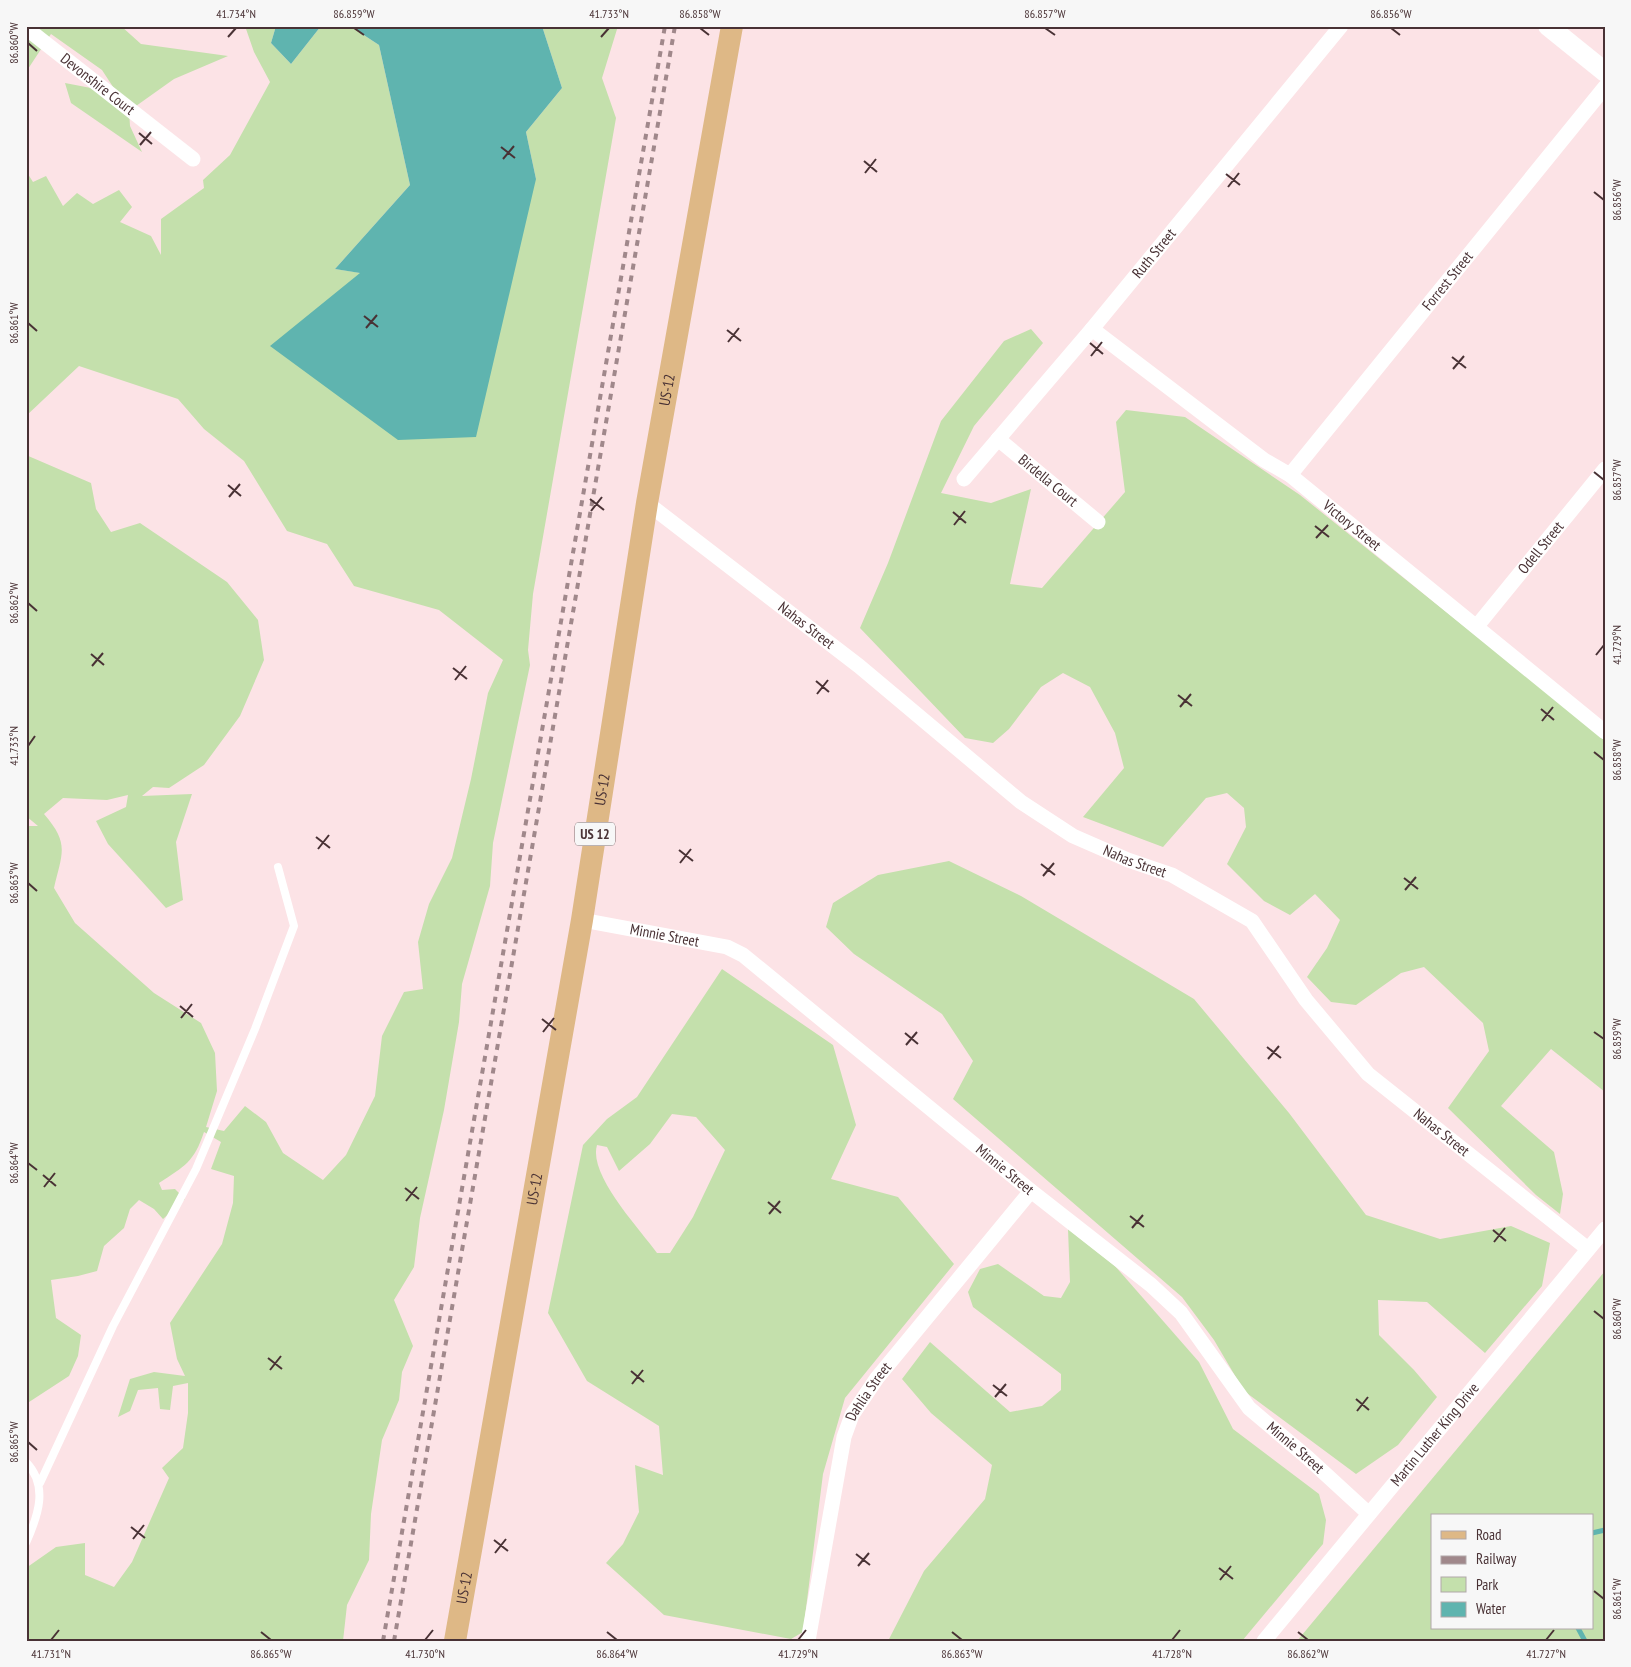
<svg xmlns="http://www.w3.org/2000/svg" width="1631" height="1667" font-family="'PT Sans Narrow',sans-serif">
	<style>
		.green { fill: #c4e0ac; fill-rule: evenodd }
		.water { fill: #5fb4af }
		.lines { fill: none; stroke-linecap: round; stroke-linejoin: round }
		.stream { stroke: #5fb4af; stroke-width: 5 }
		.lane { stroke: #fff; stroke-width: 8 }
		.street { stroke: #fff; stroke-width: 15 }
		.secondary { stroke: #fff; stroke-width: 20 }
		.primary { stroke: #deb886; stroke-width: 22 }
		.rail { stroke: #a0888b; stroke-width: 4; stroke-dasharray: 6 6; stroke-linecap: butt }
		.ticks { fill: none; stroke: #493235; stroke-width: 2 }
		.labels { text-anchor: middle; stroke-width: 4; stroke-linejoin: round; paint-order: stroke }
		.shield { fill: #f7f7f7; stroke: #7d6d6f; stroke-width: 1 }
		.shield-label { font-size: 14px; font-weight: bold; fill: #493235 }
		.street-label { font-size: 15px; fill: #493235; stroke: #f7f7f7 }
		.neatline { fill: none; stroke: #493235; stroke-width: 2 }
		.ticks-label { font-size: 12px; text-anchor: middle; fill: #493235 }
	</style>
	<rect width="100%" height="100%" fill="#fce3e6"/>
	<path class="green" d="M26,26H121L141,44L228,56L174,79L129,111L130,126L142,152L71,103L65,83L117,93L102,70L51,34L26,72Z
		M245,26H276L271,43L291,64L321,26H350L379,45L410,185L335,269L361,273L536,179L526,132L562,88L542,26H618L602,78L616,118L533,594L528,650L530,665L493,843L490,886L462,984L459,1022L444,1110L420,1218L414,1267L394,1300L413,1346L402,1372L399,1400L382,1440L371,1514L369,1560L347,1605L343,1641H26L28,1611H26V1568L56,1547L85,1543V1575L114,1587L132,1562L169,1478L162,1468L183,1448L188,1413V1383L173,1386L170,1410L160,1409L158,1388L138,1390L130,1411L118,1417L130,1379L154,1372L185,1376L177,1359L170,1323L222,1244L233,1203L234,1176L211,1169L221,1142L204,1132C194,1162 185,1166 159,1183L162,1190L175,1189L185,1199L163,1219L154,1209L139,1200L130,1209L124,1228L104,1246L97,1271L78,1276L51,1280L56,1318L81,1335L78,1356L69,1376L26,1404V826H38L26,816V455L91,483L96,509L111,532L140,523L227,582L258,620L264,660L240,716L204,765L169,788L153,787L142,796L192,794L176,842L183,900L166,908L108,844L96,821L126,807L128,795L107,800L63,798L44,814C70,844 62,853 54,888L75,923L154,993L201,1023L215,1053L217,1091L206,1127L224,1131L245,1106L266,1122L283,1153L323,1180L346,1155L375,1096L382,1036L404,992L423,989L418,942L429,904L452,858L471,779L488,693L503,660L439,610L354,586L327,544L287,531L244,461L204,429L178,399L79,366L26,416V171L33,182L46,176L63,206L77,193L93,204L119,190L132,207L120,222L151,236L161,255V219L204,188L203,180L230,155L270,82L254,52Z
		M1031,329L1043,343L974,426L941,493L991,503L1031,489L1010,584L1042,588L1125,492L1116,422L1126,410L1185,417L1300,495L1605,739V1092L1551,1049L1501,1106L1554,1152L1563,1194L1560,1214L1536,1195L1448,1108L1489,1051L1483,1023L1424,967L1401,973L1356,1005L1331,1002L1307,977L1327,948L1340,920L1315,894L1290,915L1264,901L1227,864L1246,827L1244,808L1227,793L1206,798L1163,847L1083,817L1124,768L1115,733L1090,687L1063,673L1041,687L1009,729L993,743L965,738L860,628L888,563L941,421L1004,341Z
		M949,861L1021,896L1194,999L1289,1113L1366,1215L1440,1239L1511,1226L1550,1243L1542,1286L1485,1353L1427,1302L1378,1300L1379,1335L1414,1370L1437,1397L1398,1445L1356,1474L1244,1391L1214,1340L1182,1297L953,1099L973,1061L942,1014L854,954L826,927L833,903L878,875Z
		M722,969L833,1045L856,1125L831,1179L898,1197L954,1264L845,1398L823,1474L803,1632L791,1639L664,1615L606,1563L623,1544L639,1512L635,1465L663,1475L659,1426L587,1381L548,1313L583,1145L607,1119L637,1097ZM672,1114L696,1117L725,1150L693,1217L670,1253H657C640,1229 588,1175 597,1145L607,1147L619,1171L650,1144Z
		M1068,1229L1115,1266L1199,1362L1233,1429L1319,1494L1326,1520L1323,1544L1242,1641H888L924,1571L985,1499L992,1465L931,1413L902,1379L930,1342L1010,1412L1042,1406L1061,1390V1374L973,1307L968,1292L980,1269L998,1264L1044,1296L1061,1298L1070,1282Z
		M1605,1271V1641H1297ZM1432,1516H1592V1628H1432Z"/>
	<path class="water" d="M276,26H321L291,64L271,43Z
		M350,26H542L562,88L526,132L536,179L476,437L398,440L270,346L360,273L335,269L410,185L379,45Z"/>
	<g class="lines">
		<path class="stream" d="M1592,1533L1605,1530
			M1578,1628L1585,1641"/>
		<path class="lane" d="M26,1462C49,1486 38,1516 26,1543
			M40,1483L113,1326L196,1169L255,1029L294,926L278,867"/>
		<g class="street">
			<path id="s1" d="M26,28L193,159"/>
			<path id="s2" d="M1092,329L1264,460L1290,475L1605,732"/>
			<path id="s3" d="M998,439L1098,522"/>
			<path id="s4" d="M1290,475L1605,87"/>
			<path id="s5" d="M964,479L1092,329L1341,26"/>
			<path id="s6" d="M647,503L859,666L1021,802L1073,836L1128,860L1172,875L1252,921L1306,1000L1368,1074L1588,1249"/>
			<path id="s7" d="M1477,626L1605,469"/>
			<path id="s8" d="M582,920L727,947L743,955L1031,1191L1151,1285L1181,1313L1249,1408L1308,1458L1369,1514"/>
			<path id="s9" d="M808,1641L844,1437L852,1415L877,1378L1031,1191"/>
			<path id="s10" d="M1264,1641L1605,1229"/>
		</g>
		<path class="secondary" d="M1548,26L1605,72"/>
		<path class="primary" id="s11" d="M455,1641L582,920L647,503L732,26"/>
		<path class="rail" d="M383,1641L665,26
			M394,1641L675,26"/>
	</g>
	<path class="ticks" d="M354,28L364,35M700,28L709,35M1045,28L1055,35M1391,28L1400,35M228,37L236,28M601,37L609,28M28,43L37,51M139,133L152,144M140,145L151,132M501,147L515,158M503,159L514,146M864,161L877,172M865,173L876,159M1226,174L1240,185M1228,187L1239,173M1594,192L1604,200M364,316L378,327M28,323L37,331M366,328L377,315M727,330L741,341M728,342L739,328M1090,343L1103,354M1091,356L1102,342M1452,357L1466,368M1453,369L1464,356M1594,472L1604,480M228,485L241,496M229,497L240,484M590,499L604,510M591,511L602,497M953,512L966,523M954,525L965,511M1315,526L1329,537M1316,538L1328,525M28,603L37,611M91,654L104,665M1596,655L1604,645M92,666L103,653M453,668L467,679M455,680L466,666M816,681L829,692M817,694L828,680M1178,695L1192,706M1180,707L1191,694M1541,709L1554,720M1542,721L1553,707M28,746L35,736M1594,752L1604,760M316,837L330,848M318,849L329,835M679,850L693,861M680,863L691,849M1041,864L1055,875M1043,876L1054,863M1404,878L1418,889M28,883L37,891M1405,890L1416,877M180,1006L193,1017M181,1018L192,1004M542,1019L556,1030M543,1032L554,1018M1594,1032L1604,1039M905,1033L918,1044M906,1045L917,1032M1267,1047L1281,1058M1268,1059L1279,1046M28,1163L37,1170M43,1175L56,1186M44,1187L55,1173M405,1188L419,1199M406,1201L417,1187M768,1202L781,1213M769,1214L780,1201M1130,1216L1144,1227M1132,1228L1143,1215M1493,1230L1506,1241M1494,1242L1505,1228M1594,1311L1604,1319M268,1358L282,1369M270,1370L281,1356M631,1371L644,1382M632,1384L643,1370M993,1385L1007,1396M995,1397L1006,1384M1356,1399L1369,1410M1357,1411L1368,1397M28,1442L37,1450M131,1527L145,1538M133,1539L144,1525M494,1540L508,1551M495,1553L506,1539M856,1554L870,1565M858,1566L869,1553M1219,1568L1233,1579M1220,1580L1231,1566M1594,1591L1604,1599M261,1632L271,1640M607,1632L617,1640M952,1632L962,1640M1298,1632L1308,1640M51,1640L59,1630M425,1640L433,1630M798,1640L806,1630M1172,1640L1180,1630M1546,1640L1554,1630"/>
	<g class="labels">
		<rect class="shield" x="575" y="822.5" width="40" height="23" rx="4"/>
		<g class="shield-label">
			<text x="595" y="839">US 12</text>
		</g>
		<g class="street-label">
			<text dy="5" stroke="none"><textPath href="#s1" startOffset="91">Devonshire Court</textPath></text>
			<text dy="5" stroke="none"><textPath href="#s5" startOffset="295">Ruth Street</textPath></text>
			<text dy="5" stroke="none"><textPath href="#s4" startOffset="250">Forrest Street</textPath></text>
			<text dy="5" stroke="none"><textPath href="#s11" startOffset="1269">US-12</textPath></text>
			<text dy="5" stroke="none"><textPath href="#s3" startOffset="65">Birdella Court</textPath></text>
			<text dy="5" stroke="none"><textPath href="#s2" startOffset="326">Victory Street</textPath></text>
			<text dy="5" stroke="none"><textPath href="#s7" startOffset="101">Odell Street</textPath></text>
			<text dy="5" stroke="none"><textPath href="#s6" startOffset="201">Nahas Street</textPath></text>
			<text dy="5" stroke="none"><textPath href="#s11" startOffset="864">US-12</textPath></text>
			<text dy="5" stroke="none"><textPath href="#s6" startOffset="608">Nahas Street</textPath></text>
			<text dy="5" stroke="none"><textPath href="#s8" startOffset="84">Minnie Street</textPath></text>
			<text dy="5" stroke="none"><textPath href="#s6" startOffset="1026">Nahas Street</textPath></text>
			<text dy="5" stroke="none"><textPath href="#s8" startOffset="504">Minnie Street</textPath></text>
			<text dy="5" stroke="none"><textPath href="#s11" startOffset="459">US-12</textPath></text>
			<text dy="5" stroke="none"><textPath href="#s9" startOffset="259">Dahlia Street</textPath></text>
			<text dy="5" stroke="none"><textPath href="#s10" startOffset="268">Martin Luther King Drive</textPath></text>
			<text dy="5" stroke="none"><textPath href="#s8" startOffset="909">Minnie Street</textPath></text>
			<text dy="5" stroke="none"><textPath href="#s11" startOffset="54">US-12</textPath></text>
		</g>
	</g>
	<rect width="1631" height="1667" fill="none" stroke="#f7f7f7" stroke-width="55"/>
	<rect x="1431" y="1514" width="162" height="115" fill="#f7f7f7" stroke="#b1a8a9"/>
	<rect x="1441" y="1531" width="25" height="8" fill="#deb886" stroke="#b1a8a9"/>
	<text x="1476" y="1540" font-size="15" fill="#493235">Road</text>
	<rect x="1441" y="1556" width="25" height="8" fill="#a0888b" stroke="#b1a8a9"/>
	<text x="1476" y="1564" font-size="15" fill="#493235">Railway</text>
	<rect x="1441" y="1577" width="25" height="15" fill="#c4e0ac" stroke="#b1a8a9"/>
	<text x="1476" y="1590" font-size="15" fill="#493235">Park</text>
	<rect x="1441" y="1602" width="25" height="15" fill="#5fb4af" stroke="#b1a8a9"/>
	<text x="1476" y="1614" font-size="15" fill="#493235">Water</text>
	<rect x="28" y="28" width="1576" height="1612" class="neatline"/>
	<g class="ticks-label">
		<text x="236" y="18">41.734°N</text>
		<text x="354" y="18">86.859°W</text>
		<text x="609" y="18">41.733°N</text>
		<text x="700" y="18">86.858°W</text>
		<text x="1045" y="18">86.857°W</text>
		<text x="1391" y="18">86.856°W</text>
		<text transform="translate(14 43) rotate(-90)" y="4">86.860°W</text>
		<text transform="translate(1617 200) rotate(-90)" y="4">86.856°W</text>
		<text transform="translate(14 323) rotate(-90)" y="4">86.861°W</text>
		<text transform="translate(1617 480) rotate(-90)" y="4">86.857°W</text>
		<text transform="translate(14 603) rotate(-90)" y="4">86.862°W</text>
		<text transform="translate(1617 645) rotate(-90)" y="4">41.729°N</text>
		<text transform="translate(14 746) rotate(-90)" y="4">41.733°N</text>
		<text transform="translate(1617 760) rotate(-90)" y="4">86.858°W</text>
		<text transform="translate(14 883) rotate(-90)" y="4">86.863°W</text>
		<text transform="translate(1617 1039) rotate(-90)" y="4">86.859°W</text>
		<text transform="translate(14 1163) rotate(-90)" y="4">86.864°W</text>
		<text transform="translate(1617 1319) rotate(-90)" y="4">86.860°W</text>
		<text transform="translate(14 1442) rotate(-90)" y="4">86.865°W</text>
		<text transform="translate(1617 1599) rotate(-90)" y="4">86.861°W</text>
		<text x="51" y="1658">41.731°N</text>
		<text x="271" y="1658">86.865°W</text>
		<text x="425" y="1658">41.730°N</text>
		<text x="617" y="1658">86.864°W</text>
		<text x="798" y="1658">41.729°N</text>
		<text x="962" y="1658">86.863°W</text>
		<text x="1172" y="1658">41.728°N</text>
		<text x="1308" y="1658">86.862°W</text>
		<text x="1546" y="1658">41.727°N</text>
	</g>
</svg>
